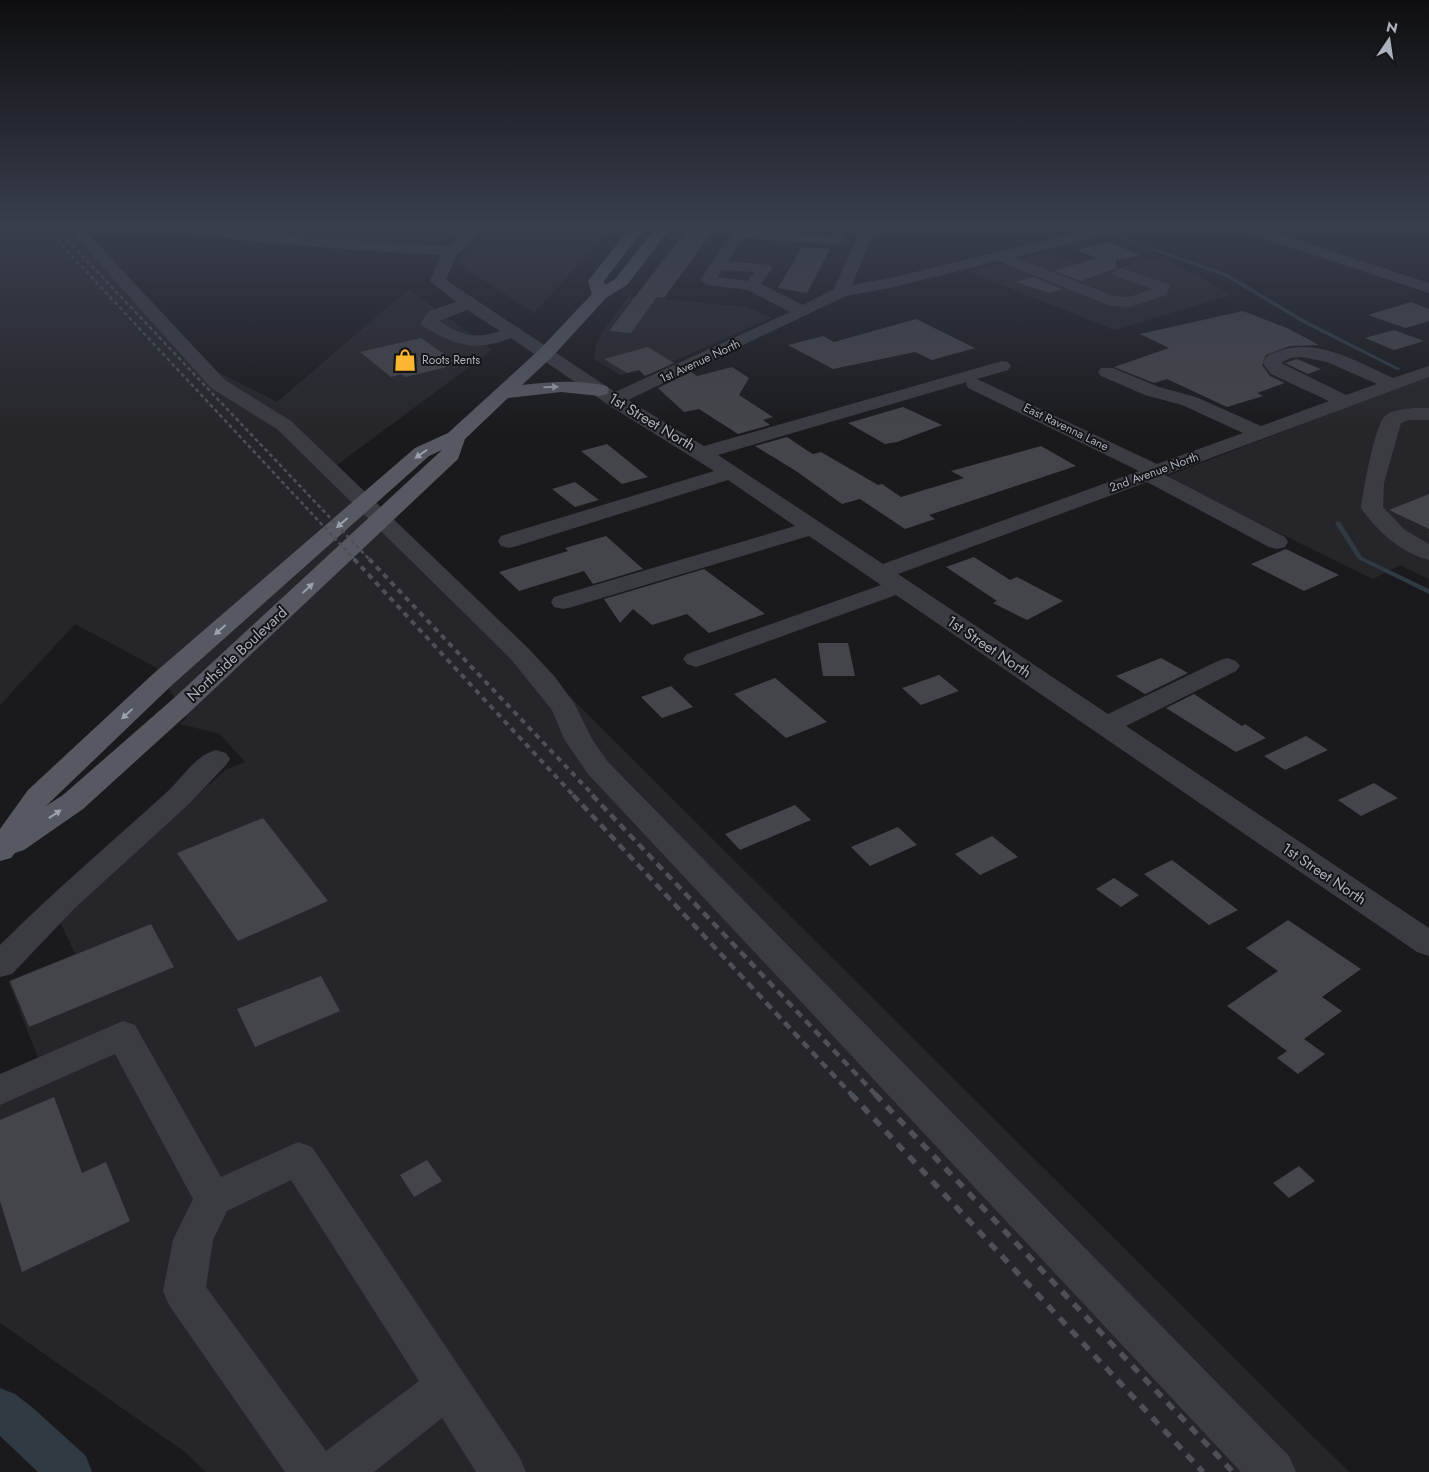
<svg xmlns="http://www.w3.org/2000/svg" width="1429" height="1472" font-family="Jost,sans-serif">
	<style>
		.built { fill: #26262a }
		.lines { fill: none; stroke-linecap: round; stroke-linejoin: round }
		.stream { fill: #2f3a43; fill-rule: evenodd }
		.canal { fill: #2f3a43; fill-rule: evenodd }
		.building { fill: #44454a }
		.minor { fill: #3b3c42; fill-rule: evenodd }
		.major { fill: #575962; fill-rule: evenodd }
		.rail-far3 { stroke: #4e5058; stroke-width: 2.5; stroke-dasharray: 4 3; stroke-linecap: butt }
		.rail-far2 { stroke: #4e5058; stroke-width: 4; stroke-dasharray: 5.5 5; stroke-linecap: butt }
		.rail-far1 { stroke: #4e5058; stroke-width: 4.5; stroke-dasharray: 8 5.5; stroke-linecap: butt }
		.rail { stroke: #4e5058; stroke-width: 5.5; stroke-dasharray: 9 8; stroke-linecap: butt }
		.oneway { fill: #9ba0ab }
		.labels { text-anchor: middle; stroke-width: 4; stroke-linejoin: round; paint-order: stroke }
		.far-poi-label { font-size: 12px; fill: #acb2bd; stroke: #151518; text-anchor: start }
		.far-street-label { font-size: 12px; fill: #acb2bd; stroke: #151518 }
		.street-label { font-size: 15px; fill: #acb2bd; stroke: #151518 }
	</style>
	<rect width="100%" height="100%" fill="#1a1a1d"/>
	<path class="built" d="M0,225H73L214,370L277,402L409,289L492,350L337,465L1349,1472H206L185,1452L0,1323V1100L47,1081L8,981L75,954L60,922L225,770L245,762L220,734L180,724L187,717L155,667L75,624L0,705Z
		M191,225H466L445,242L423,244L215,231Z
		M495,225H615L534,313L455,262Z
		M1045,253L1090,268L1107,263L1120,268L1155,258L1196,274L1231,295L1115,330L968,272Z
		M629,296L747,307L772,318L674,361L620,375L594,359L596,343L603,331Z
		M1429,376V579L1400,565L1373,579L1164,477Z"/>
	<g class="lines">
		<path class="stream" d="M1109,233L1228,274L1307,321L1401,369L1397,370L1303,323L1224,276L1109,235Z
			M1338,521L1341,523L1362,557L1429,589V594L1358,559L1335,523Z"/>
		<path class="canal" d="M0,1388L15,1394L33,1408L86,1456L92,1472H38L0,1436Z"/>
	</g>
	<path class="building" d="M690,225H717L664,298L657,297L631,333L609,331Z
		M1108,242L1140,255L1116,260V268L1081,281L1054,271L1097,258L1077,250Z
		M802,247L830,249L807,293L778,288Z
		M1033,277L1062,289L1050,293L1015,282Z
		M1411,302L1429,309V321L1406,328L1368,315Z
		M1243,311L1287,328L1319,345L1290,346L1266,355L1262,365L1270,376L1285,383L1257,393L1263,396L1227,407L1167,379L1154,383L1114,367L1169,348L1140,334Z
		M916,319L975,348L932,360L915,352L833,369L788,345L823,336L834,342Z
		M1394,330L1424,341L1394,350L1365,338Z
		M421,338L454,361L443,364L447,367L405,377L402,374L391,377L360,352Z
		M648,347L674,363L645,376L639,370L627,373L604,359Z
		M1297,359L1321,369L1308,374L1285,363Z
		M732,367L749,378L739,395L773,417L763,420L770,425L738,434L699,409L684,412L658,388L691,372L697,376Z
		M903,407L942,425L897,442L885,444L848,423Z
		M787,437L808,451L813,454L821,452L878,485L882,484L901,497L964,478L951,471L1041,446L1076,466L929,515L935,519L905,529L860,499L842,504L796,471L755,446Z
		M607,444L648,477L622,484L581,451Z
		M575,482L599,500L575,507L552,489Z
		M1429,494V529L1389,510Z
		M606,536L643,569L593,584L584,571L519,591L499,572L568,551L565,548Z
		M1286,549L1339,575L1304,591L1251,564Z
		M974,557L1010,580L1017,577L1063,601L1027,620L993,603L997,601L946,567Z
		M704,569L765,614L709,633L687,614L652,625L633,609L620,623L604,599Z
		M818,643H848L855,676H823Z
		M1161,658L1188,673L1145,694L1116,676Z
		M939,675L959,691L921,705L902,688Z
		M775,678L827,722L786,738L734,694Z
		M671,686L693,707L662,718L641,697Z
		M1194,694L1242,726L1245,724L1266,738L1236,752L1166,708Z
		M1306,736L1328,750L1285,770L1264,756Z
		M1374,783L1398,798L1361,816L1338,800Z
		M795,805L811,820L740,850L725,834Z
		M263,818L328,901L238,941L177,853Z
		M898,827L917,845L870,866L851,847Z
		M992,836L1018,857L980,875L955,854Z
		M1172,860L1238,910L1209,925L1144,874Z
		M1114,878L1139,895L1121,907L1096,889Z
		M1288,920L1361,969L1322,997L1342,1011L1304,1039L1325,1054L1298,1074L1277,1058L1287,1051L1227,1006L1278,971L1246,948Z
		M151,924L174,967L29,1027L10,981Z
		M321,976L340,1011L255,1047L237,1009Z
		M54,1097L82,1173L106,1162L130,1221L22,1272L0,1201V1120Z
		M427,1160L442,1181L414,1197L400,1175Z
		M1299,1166L1315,1181L1289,1198L1273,1183Z"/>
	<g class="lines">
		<path class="minor" d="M65,225H80L225,380L291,421L528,648L555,677L574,703L592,739L608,762L1289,1456L1296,1472H1241L588,774L564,739L552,710L510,658L277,429L211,388Z
			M169,225H203L312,238L448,246L471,225H487L455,258L446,280L615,392L790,312L748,290L708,285L700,280L738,225H761L753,230L831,236L836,225H848L843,241L836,245L743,238L728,261L769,265L772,268L761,284L803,305L834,289L862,225H876L852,285L890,278L1111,225H1137L1135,228L1015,257L1113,296L1129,297L1153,289L1114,276L1112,273L1120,268L1168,284L1170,287L1166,295L1130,307L1111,306L998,261L890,288L846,296L628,400L704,446L1002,361L1008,362L1011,366L1008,370L977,379L1157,464L1243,433L1182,405L1145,395L1101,376L1098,372L1101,368H1113L1159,387L1196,397L1261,426L1329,401L1271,374L1263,364C1265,356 1268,355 1276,352C1315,336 1358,362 1393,378L1429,366V377L1165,475L1285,537L1288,542L1285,547L1277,549L1269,547L1147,482L898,574L1108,714L1218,661L1227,658L1236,661L1240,666L1236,671L1126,726L1429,928V956L1417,952L896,595L705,664L696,667L687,664L683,659L687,654L881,585L809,536L572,607L563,609L554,607L551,602L554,597L795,526L728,480L517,546L509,548L501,546L498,541L501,536L714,471L607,404L511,338C474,352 456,346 423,326L421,322L429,311L456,302L430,281L441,255C407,253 182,241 169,225ZM722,270L754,272L748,281L718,277ZM467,310L500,331C473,340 462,335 439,321ZM1302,357L1327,362L1377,384L1346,395L1281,363L1290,358ZM967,382L966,384L968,388L1139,471L883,564L718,455Z
			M1230,225H1252L1429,283V293L1232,228Z
			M1413,408H1429V420H1409L1401,423L1384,483L1383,507L1405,530L1429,544V560C1401,553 1377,531 1361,508C1363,491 1374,429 1384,417C1390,410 1405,409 1413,408Z
			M216,750L226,753L230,759L226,765L189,804L74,909L12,974L0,977V945C54,891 111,843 167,792C182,778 196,755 216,750Z
			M123,1021L135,1025L221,1177L298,1142L312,1147L519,1456L526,1472H476L442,1418L374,1472H285L169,1305L163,1291L173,1240L193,1199L115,1054L0,1105V1074ZM291,1180L419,1381L326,1451L206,1287L213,1240L227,1211Z"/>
		<path class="major" d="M632,225H647L604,281L605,285L615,279L658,225H673L627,285L606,298L552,357L522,385C550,382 578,379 607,386L609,390L607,394L600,396L561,392L508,398L465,439L458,459L192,710L83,809L24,850L15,853L11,858L0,861V829L28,790L153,674L415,448L448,433L540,349L592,294L588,281ZM442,450L174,698L63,795L46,806L171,686L429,456Z"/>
		<path class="rail-far3" d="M43,225L355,560
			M53,225L370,560"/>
		<path class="rail-far2" d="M354,559L574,796
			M369,559L594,796"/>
		<path class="rail-far1" d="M573,795L852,1095
			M592,795L876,1095"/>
		<path class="rail" d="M851,1094L1203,1472
			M875,1094L1233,1472"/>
	</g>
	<defs><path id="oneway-solid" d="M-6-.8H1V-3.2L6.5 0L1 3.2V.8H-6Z" transform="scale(1.25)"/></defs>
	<g class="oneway">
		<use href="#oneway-solid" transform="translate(551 387) rotate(-2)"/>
		<use href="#oneway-solid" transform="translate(421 454) rotate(145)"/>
		<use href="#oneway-solid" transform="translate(342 523) rotate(139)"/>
		<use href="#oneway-solid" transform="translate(308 588) rotate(-43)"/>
		<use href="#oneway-solid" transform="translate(220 630) rotate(139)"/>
		<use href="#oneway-solid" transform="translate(127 714) rotate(137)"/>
		<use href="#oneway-solid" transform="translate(55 814) rotate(-34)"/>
	</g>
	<linearGradient id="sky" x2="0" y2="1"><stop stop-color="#0e0e10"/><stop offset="0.52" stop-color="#383e4c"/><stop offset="1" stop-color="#383e4c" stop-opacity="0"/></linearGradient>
	<rect width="1429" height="431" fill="url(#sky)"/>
	<defs>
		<symbol id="shop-bare" viewBox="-9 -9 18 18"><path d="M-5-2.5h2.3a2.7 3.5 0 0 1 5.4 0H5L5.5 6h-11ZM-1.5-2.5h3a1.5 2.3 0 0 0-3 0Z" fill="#feb631" stroke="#151518" stroke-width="2.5" paint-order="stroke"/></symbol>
	</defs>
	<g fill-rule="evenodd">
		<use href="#shop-bare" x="389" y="344" width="32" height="32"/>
	</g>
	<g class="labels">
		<g class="far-poi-label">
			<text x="422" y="364">Roots Rents</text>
		</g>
		<g class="far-street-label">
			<text transform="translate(700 361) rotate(-25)" y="4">1st Avenue North</text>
			<text transform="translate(1066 427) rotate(26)" y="4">East Ravenna Lane</text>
			<text transform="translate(1154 472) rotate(-20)" y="4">2nd Avenue North</text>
		</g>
		<g class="street-label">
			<text transform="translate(652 422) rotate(31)" y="5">1st Street North</text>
			<text transform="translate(989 647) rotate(34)" y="5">1st Street North</text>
			<text transform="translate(237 654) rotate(-43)" y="5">Northside Boulevard</text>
			<text transform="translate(1324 874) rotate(34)" y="5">1st Street North</text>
		</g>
	</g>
	<g transform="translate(1389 40) rotate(13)" stroke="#151518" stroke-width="4" paint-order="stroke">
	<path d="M0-4L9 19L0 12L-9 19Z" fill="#acb2bd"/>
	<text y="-8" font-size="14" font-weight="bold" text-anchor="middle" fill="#acb2bd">N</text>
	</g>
</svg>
